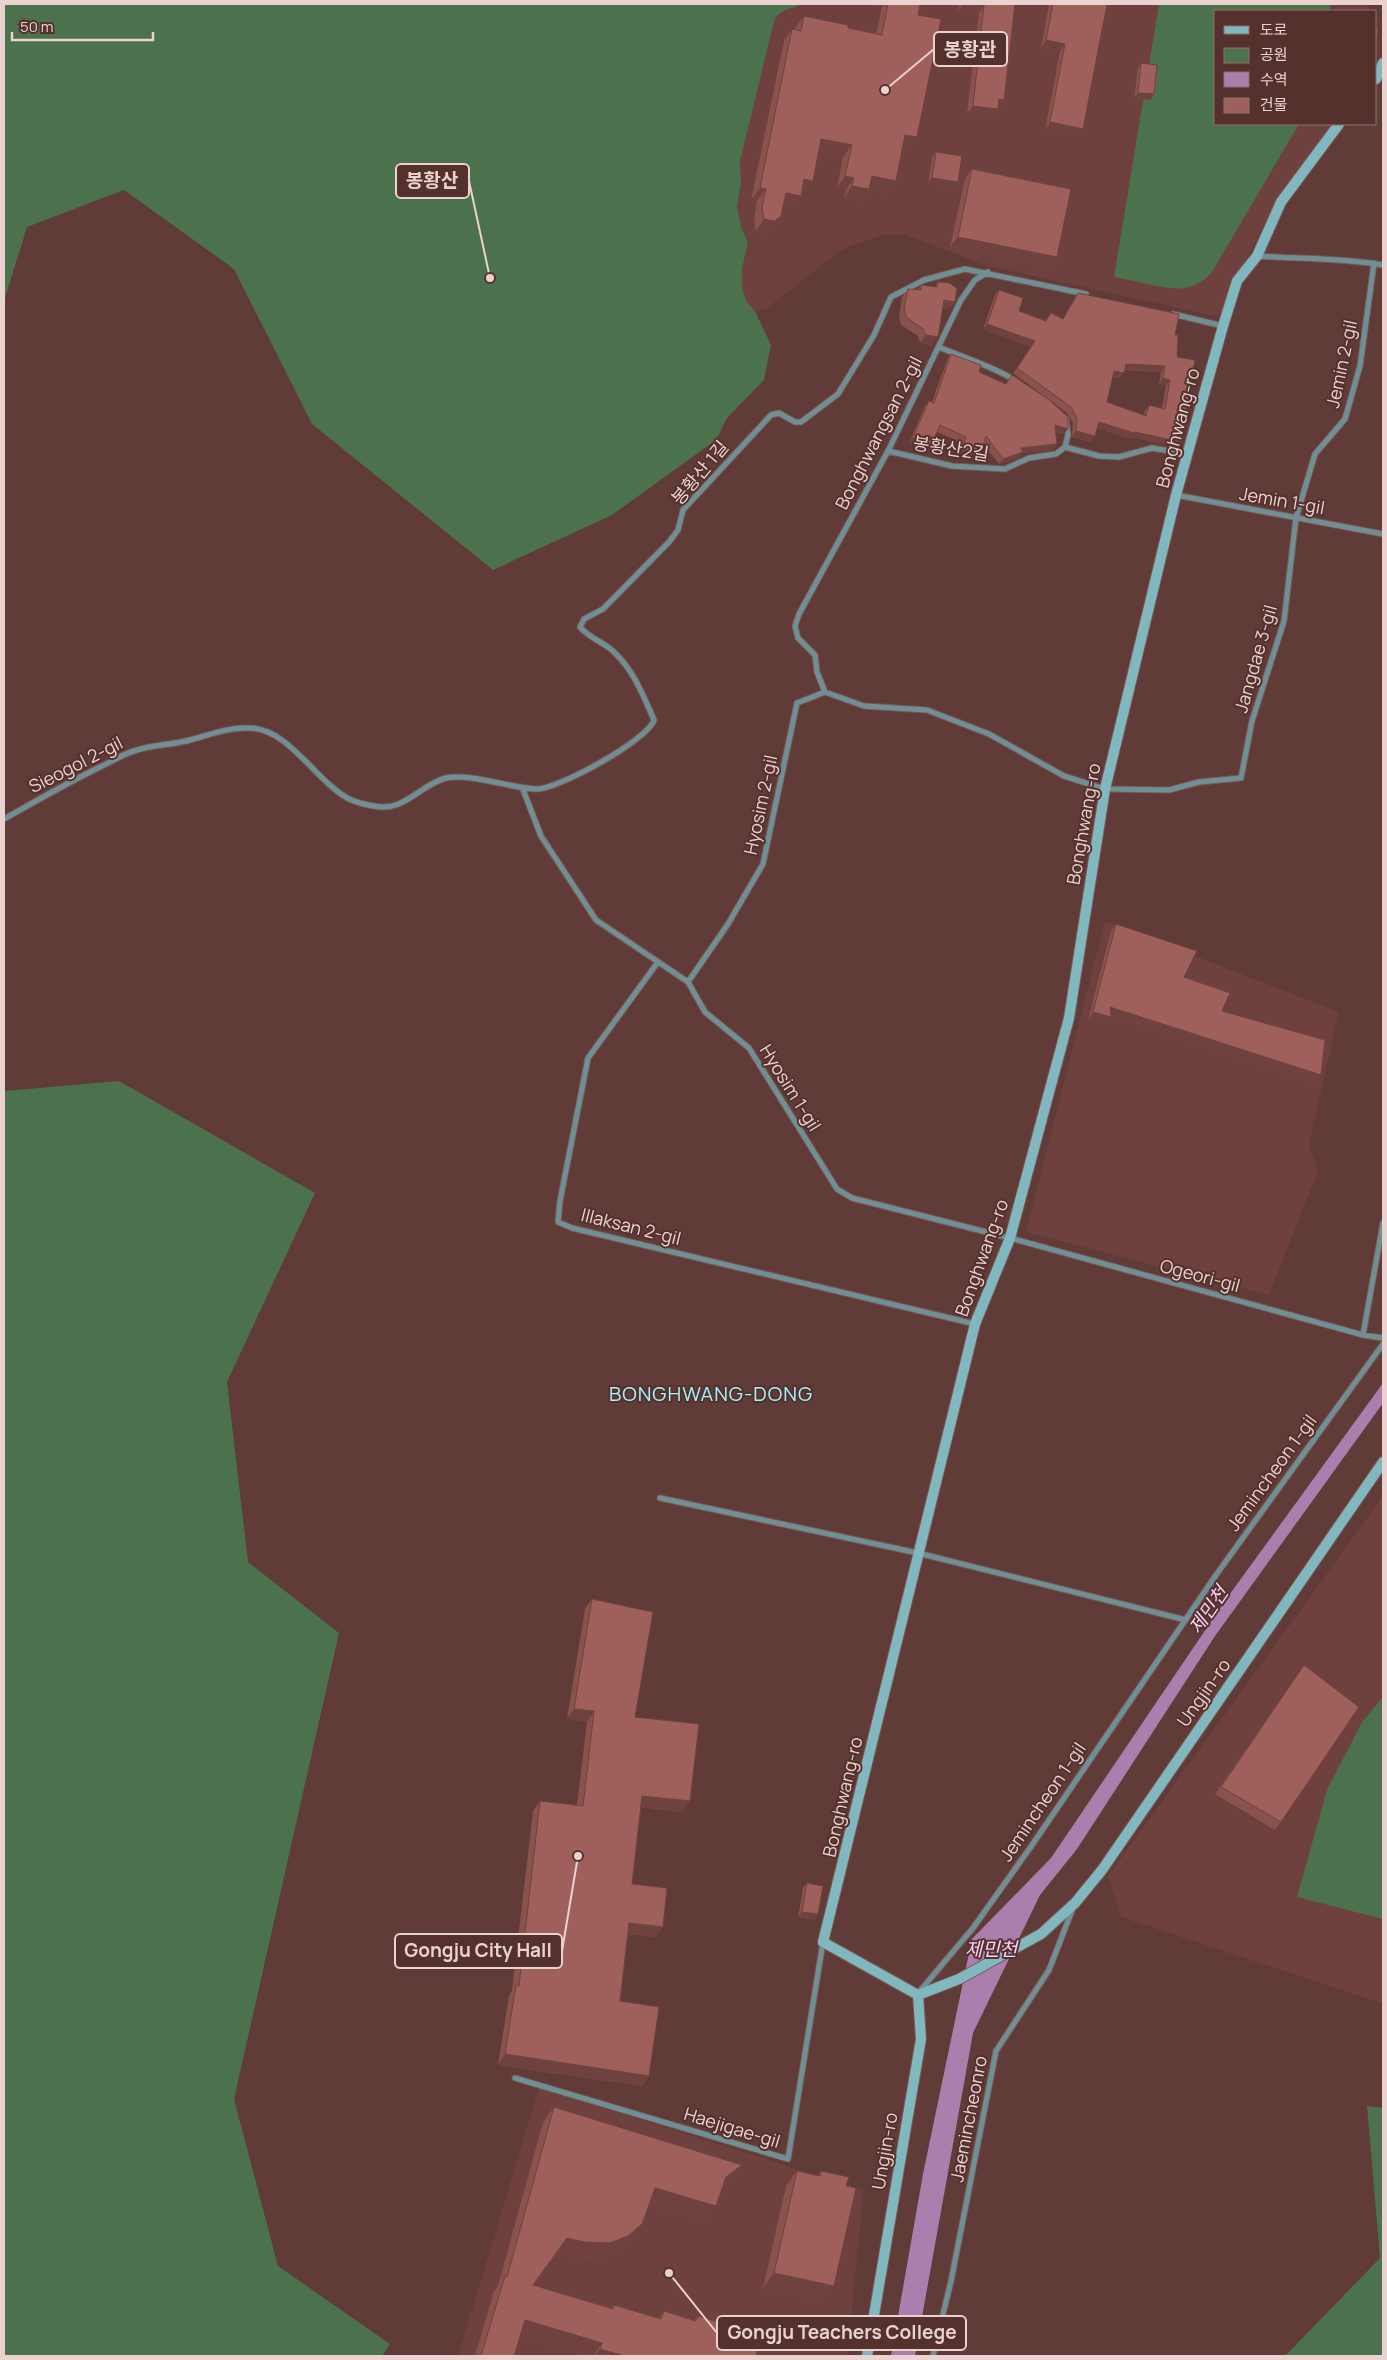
<svg xmlns="http://www.w3.org/2000/svg" width="1387" height="2360" font-family="Manrope,'Noto Sans KR',sans-serif">
	<style>
		.built { fill: #6f413e }
		.green { fill: #4c714d }
		.water { fill: #ab7ead }
		.lines { fill: none; stroke-linecap: round; stroke-linejoin: round }
		.minor-casing { stroke: #7c5956; stroke-width: 7 }
		.secondary-casing { stroke: #7c5956; stroke-width: 12 }
		.minor { stroke: #6e9094; stroke-width: 5 }
		.secondary { stroke: #81b8bf; stroke-width: 10 }
		.wall { fill: #89524d; fill-rule: evenodd }
		.shaded-wall { fill: #6f423f }
		.building { fill: #9f5f5a; stroke: #6f423f; fill-rule: evenodd }
		.labels { text-anchor: middle; stroke-width: 4; stroke-linejoin: round; paint-order: stroke }
		.street-label { font-size: 18px; fill: #ead2d0; stroke: #55312e }
		.water-label { font-size: 19px; font-style: italic; fill: #f9d1fa; stroke: #55312e }
		.quarter-label { font-size: 20px; letter-spacing: 1px; fill: #a3f4fd; stroke: #55312e }
		.leader { fill: none; stroke: #ead2d0; stroke-width: 2 }
		.callout-dot { fill: #ead2d0; stroke: #55312e; stroke-width: 2 }
		.callout { fill: #55312e; stroke: #ead2d0; stroke-width: 2 }
		.callout-label { font-size: 19px; text-anchor: middle; font-weight: bold; fill: #ead2d0 }
	</style>
	<rect width="100%" height="100%" fill="#613b38"/>
	<path class="built" d="M801,4H1368L1369,11H1216V124H1341L1260,231L1246,259L1234,304L1226,311L1215,316L987,266L906,235L893,234L879,236L841,250L765,310L755,311L746,301L742,287V269L748,242L741,227L737,207L741,182L740,160L775,18L784,9L793,8Z
		M1105,921L1339,1012L1309,1145L1318,1171L1269,1295L1026,1232Z
		M1383,1496V2004L1121,1917L1108,1876Z
		M539,2088L864,2190L847,2356H458Z"/>
	<path class="green" d="M4,4H801C789,11 787,6 775,18L740,161L741,182L737,207L741,227L748,242L742,269V287L746,301L755,311L771,345L764,380L727,418L716,440L612,515L493,570L312,424L234,269L124,190L27,227L4,301Z
		M1159,4H1330V11H1216V124H1299L1212,272C1206,279 1195,287 1185,288C1168,291 1133,280 1114,277Z
		M119,1081L315,1193L227,1382L248,1562L339,1633L234,2099L278,2266L390,2344L382,2356H4V1091Z
		M1383,1697V1919L1297,1897L1327,1790L1362,1722Z
		M1367,2106L1383,2108V2356H1285L1380,2258Z"/>
	<path class="water" d="M1383,1383V1403L1215,1636L1077,1849L1040,1895L973,2033L915,2356H891L923,2174L972,1939L1051,1858L1227,1598Z"/>
	<g class="lines">
		<defs>
			<path id="minor" d="M1258,256C1300,259 1341,258 1383,265
				M988,272L975,280L961,300L888,451L799,614L795,626L798,638L815,655L817,672L825,692L864,706L927,710L989,734L1064,776L1105,789L1169,790L1199,782L1241,778L1252,721L1284,621L1296,518L1315,454L1345,419L1360,366L1374,263
				M1173,314L1223,326
				M939,347C964,358 993,366 1016,381
				M1065,447L1068,435L1066,419
				M888,451L952,466L1005,469L1029,458L1056,454L1065,447L1099,456L1119,457L1152,448L1187,454
				M1176,495L1383,534
				M522,787L541,836L596,920L688,982L705,1012L749,1048L837,1189L852,1198L1010,1238L1363,1335L1383,1338
				M4,819C36,801 67,783 100,767C111,762 123,754 134,751C151,745 169,745 186,741C207,736 227,727 249,728C289,728 316,782 349,799C356,802 366,805 374,806C404,813 421,784 446,778C471,773 510,788 536,789C557,790 648,740 654,720C643,695 634,671 614,652C604,642 590,639 580,627L584,619L603,609L669,542L678,530L683,510L771,415L779,413L795,422H801L838,394L874,335L891,297L924,280L965,269L1086,294
				M658,962L588,1058L560,1201L558,1222L572,1228L975,1324
				M688,982L728,924L763,864L797,703L825,692
				M1363,1335L1383,1223
				M660,1498L918,1553L1186,1620
				M919,1992L973,1928L1030,1848L1216,1575L1383,1344
				M515,2078L788,2159L823,1942
				M933,2356L951,2281L996,2051L1049,1970L1073,1908"/>
			<path id="secondary" d="M1376,79L1383,63
				M918,1995L823,1942L975,1324L1010,1238L1069,1018L1105,789L1176,495L1223,326L1237,281L1257,256L1281,202L1339,124
				M867,2356L921,2039L918,1995L959,1979L1041,1934L1075,1903L1102,1870L1383,1462"/>
		</defs>
		<use href="#minor" class="minor-casing"/>
		<use href="#secondary" class="secondary-casing"/>
		<use href="#minor" class="minor"/>
		<use href="#secondary" class="secondary"/>
	</g>
	<path class="wall" d="M873,4H920L918,15L908,149L902,148L887,193L869,189L861,201L844,198L846,190L837,188L843,157L819,152L805,192H802L801,196L793,208L783,206L773,228L767,233L756,231L754,219L757,201L751,200L784,41L792,29L795,30V28L804,16L848,28L876,34L882,7L872,5Z
		M959,4H1015L1004,100L992,117L967,114L979,13L958,11Z
		M1049,4H1107L1078,136L1045,130L1060,52L1041,48Z
		M1141,63L1154,94L1150,100L1134,98L1138,68Z
		M936,152L958,182L955,187L928,183L932,157Z
		M972,169L1057,257L1050,267L950,247L965,179Z
		M938,282L949,309L943,308L932,345L920,343L918,336L901,325L899,317L902,297L908,289L918,290L921,285L935,287Z
		M999,290L1019,311L1045,321L1051,313L1063,319L1078,293L1175,335L1177,357V447L1131,437L1130,439L1097,428L1091,442L1072,437L1073,423L1067,413L1013,373L1031,347L983,329L995,295ZM1125,370L1161,372L1159,384L1166,385L1162,408L1149,405L1145,411L1144,415L1107,402L1112,377L1120,378L1124,373Z
		M951,354L979,372L1064,434L1056,432L1053,450L1022,453L1019,458L999,464L983,444L976,461L958,455L962,443L937,432L927,451L909,443L925,406L929,401L932,402L947,360Z
		M1116,924L1184,977L1222,1011L1315,1083L1111,1016L1105,1024L1088,1020L1111,931Z
		M592,1599L635,1717L682,1812L641,1807L632,1884L655,1937L628,1934L620,2001L649,2076L642,2086L498,2065L509,1996L512,1990L533,1811L540,1801L577,1805L587,1722L567,1719L585,1609Z
		M1304,1665L1359,1707L1275,1830L1215,1794Z
		M807,1883L815,1920L798,1917L803,1888Z
		M554,2107L731,2180L722,2187L705,2221L649,2205L631,2239L618,2251L599,2258L574,2257L557,2253L533,2285L611,2308L614,2305L659,2318L664,2311L694,2321L698,2316L756,2356H585L520,2336L514,2356H475L494,2291L498,2286L543,2122Z
		M797,2171L818,2176L821,2171L846,2186L823,2301L763,2288L786,2186Z"/>
	<path class="shaded-wall" d="M874,4H884L882,7L872,5Z
		M963,4H972L984,5L979,13L958,11Z
		M1046,40L1065,44L1060,52L1041,48Z
		M1138,93L1154,94L1150,100L1134,98Z
		M999,99L1004,100L998,108Z
		M973,106L998,109L992,117L967,114Z
		M1050,122L1083,129L1078,136L1045,130Z
		M905,135L917,137L908,149L897,147Z
		M821,139L852,145L843,157L813,151Z
		M845,176L854,178L846,190L837,188Z
		M872,176L896,181L887,193L869,189L861,201L844,198L852,186Z
		M932,178L958,182L955,187L928,183Z
		M804,179L813,181L805,192L796,191Z
		M760,188L766,189L757,201L751,200Z
		M786,193L801,196L793,208L777,205Z
		M781,216L773,228L767,233L756,231L764,219Z
		M958,237L1057,257L1050,267L950,247Z
		M944,300L955,302L949,309L939,308Z
		M987,324L1035,341L1031,347L983,329Z
		M926,335L938,337L932,345L920,343Z
		M1126,364L1165,366L1161,372L1122,369Z
		M1114,371L1124,373L1120,378L1110,376Z
		M1163,378L1170,380L1166,385L1159,384Z
		M1099,422L1135,432L1181,442L1177,447L1131,437L1130,439L1095,428Z
		M1055,425L1068,429L1064,434L1051,431Z
		M1076,431L1095,436L1091,442L1072,437Z
		M913,437L931,445L927,451L909,443Z
		M1057,444L1053,450L1022,453L1019,458L999,464L1003,459L1021,448Z
		M962,450L980,455L976,461L958,455Z
		M1110,1007L1321,1075L1315,1083L1105,1014Z
		M1093,1012L1111,1017L1105,1024L1088,1020Z
		M574,1709L594,1711L587,1722L567,1719Z
		M642,1796L690,1801L682,1812L635,1806Z
		M802,1912L818,1914L815,1920L798,1917Z
		M629,1923L663,1927L655,1937L622,1933Z
		M505,2054L649,2076L642,2086L498,2065Z
		M742,2165L731,2180L715,2192L726,2177Z
		M655,2188L716,2206L705,2221L645,2204Z
		M642,2224L631,2239L618,2251L599,2258L574,2257L557,2253L522,2300L567,2238Z
		M774,2273L834,2286L823,2301L763,2288Z
		M525,2320L602,2343L593,2356H585L514,2335Z
		M600,2349L625,2356H595Z"/>
	<path class="building" d="M888,4H920L918,15L941,19L917,137L905,135L896,181L872,176L869,189L852,186L854,178L845,176L852,145L821,139L813,181L804,179L801,196L786,193L781,216L775,221L764,219L762,207L766,189L760,188L792,29L801,31L804,16L848,25V28L882,35Z
		M972,4H1015L1004,100L999,99L998,109L973,106L984,5Z
		M1053,4H1107L1083,129L1050,122L1065,44L1046,40Z
		M1376,29H1378L1376,46Z
		M1141,63L1157,65L1154,94L1138,93Z
		M936,152L962,156L958,182L932,178Z
		M972,169L1071,189L1057,257L958,237Z
		M938,282L950,283L957,289L955,302L944,300L938,337L926,335L923,329L906,317L904,309L908,289L921,290V285L937,287Z
		M999,290L1023,298L1019,311L1046,321L1051,313L1063,319L1078,293L1179,314L1175,335H1178L1177,357L1195,360L1181,442L1135,432L1134,433L1099,422L1095,436L1076,431L1077,418L1071,407L1017,368L1035,341L987,324ZM1126,364L1165,366L1163,378L1170,380L1165,409L1149,405L1146,416L1107,402L1114,371L1124,373Z
		M951,354L981,365L979,372L1006,384L1012,375L1048,399L1068,417V429L1055,425L1057,444L1021,448L1023,452L1003,459L986,436L980,455L962,450L966,437L940,425L931,445L913,437L929,401L934,403Z
		M1116,924L1197,951L1184,977L1230,993L1222,1011L1325,1040L1321,1075L1110,1007L1111,1017L1093,1012Z
		M592,1599L653,1612L635,1717L699,1724L690,1801L642,1796L632,1884L667,1888L663,1927L629,1923L620,2001L659,2007L649,2076L505,2054L516,1985L519,1986L540,1801L583,1806L594,1711L574,1709Z
		M1304,1665L1359,1707L1281,1822L1221,1787Z
		M807,1883L823,1886L818,1914L802,1912Z
		M554,2107L742,2165L726,2177L716,2206L655,2188L642,2224L628,2236L610,2243L584,2242L567,2238L533,2285L613,2309L614,2305L661,2319L664,2311L696,2321L698,2316L762,2335L756,2356H625L600,2349L602,2343L525,2320L514,2356H481L505,2276L507,2277Z
		M797,2171L820,2176L821,2171L849,2177L846,2186L856,2188L834,2286L774,2273Z"/>
	<g class="labels">
		<g class="street-label">
			<text transform="translate(1342 364) rotate(-78)" y="6">Jemin 2-gil</text>
			<text transform="translate(1178 428) rotate(-75)" y="6">Bonghwang-ro</text>
			<text transform="translate(879 433) rotate(-63)" y="6">Bonghwangsan 2-gil</text>
			<text transform="translate(951 449) rotate(9)" y="6">봉황산2길</text>
			<text transform="translate(700 473) rotate(-50)" y="6">봉황산 1길</text>
			<text transform="translate(1282 501) rotate(10)" y="6">Jemin 1-gil</text>
			<text transform="translate(1256 659) rotate(-74)" y="6">Jangdae 3-gil</text>
			<text transform="translate(76 765) rotate(-27)" y="6">Sieogol 2-gil</text>
			<text transform="translate(761 805) rotate(-78)" y="6">Hyosim 2-gil</text>
			<text transform="translate(1084 824) rotate(-80)" y="6">Bonghwang-ro</text>
			<text transform="translate(790 1088) rotate(58)" y="6">Hyosim 1-gil</text>
			<text transform="translate(631 1227) rotate(14)" y="6">Illaksan 2-gil</text>
			<text transform="translate(982 1258) rotate(-70)" y="6">Bonghwang-ro</text>
			<text transform="translate(1200 1276) rotate(15)" y="6">Ogeori-gil</text>
			<text transform="translate(1272 1473) rotate(-54)" y="6">Jemincheon 1-gil</text>
			<text transform="translate(1204 1693) rotate(-55)" y="6">Ungjin-ro</text>
			<text transform="translate(843 1797) rotate(-77)" y="6">Bonghwang-ro</text>
			<text transform="translate(1043 1802) rotate(-56)" y="6">Jemincheon 1-gil</text>
			<text transform="translate(969 2119) rotate(-79)" y="6">Jaemincheonro</text>
			<text transform="translate(732 2128) rotate(17)" y="6">Haejigae-gil</text>
			<text transform="translate(885 2151) rotate(-80)" y="6">Ungjin-ro</text>
		</g>
		<g class="water-label">
			<text transform="translate(1208 1610) rotate(-55)" y="7">제민천</text>
			<text x="991" y="1956">제민천</text>
		</g>
		<g class="quarter-label">
			<text x="711" y="1401">BONGHWANG-DONG</text>
		</g>
	</g>
	<path class="leader" d="M885 90L934 49M490 278L469 181M578 1856L562 1951M669 2273L717 2333"/>
	<g class="callout-dot">
		<circle cx="885" cy="90" r="5"/>
		<circle cx="490" cy="278" r="5"/>
		<circle cx="578" cy="1856" r="5"/>
		<circle cx="669" cy="2273" r="5"/>
	</g>
	<g class="callout">
		<rect x="934" y="32" width="73" height="34" rx="5"/>
		<rect x="396" y="164" width="73" height="34" rx="5"/>
		<rect x="395" y="1934" width="167" height="34" rx="5"/>
		<rect x="717" y="2316" width="249" height="34" rx="5"/>
	</g>
	<g class="callout-label">
		<text x="970" y="56">봉황관</text>
		<text x="432" y="187">봉황산</text>
		<text x="478" y="1957">Gongju City Hall</text>
		<text x="842" y="2339">Gongju Teachers College</text>
	</g>
	<rect width="1387" height="2360" fill="none" stroke="#ead2d0" stroke-width="10"/>
	<rect x="1214" y="10" width="162" height="115" fill="#55312e" stroke="#91716f"/>
	<rect x="1224" y="26" width="25" height="8" fill="#81b8bf" stroke="#91716f"/>
	<text x="1260" y="35" font-size="15" fill="#ead2d0">도로</text>
	<rect x="1224" y="48" width="25" height="15" fill="#4c714d" stroke="#91716f"/>
	<text x="1260" y="60" font-size="15" fill="#ead2d0">공원</text>
	<rect x="1224" y="72" width="25" height="15" fill="#ab7ead" stroke="#91716f"/>
	<text x="1260" y="85" font-size="15" fill="#ead2d0">수역</text>
	<rect x="1224" y="98" width="25" height="15" fill="#9f5f5a" stroke="#91716f"/>
	<text x="1260" y="110" font-size="15" fill="#ead2d0">건물</text>
	<path d="M12 32v8h141v-8" fill="none" stroke="#ead2d0" stroke-width="2.5"/>
	<text x="20" y="32" font-size="15" fill="#ead2d0" stroke="#55312e" stroke-width="4" paint-order="stroke">50 m</text>
</svg>
